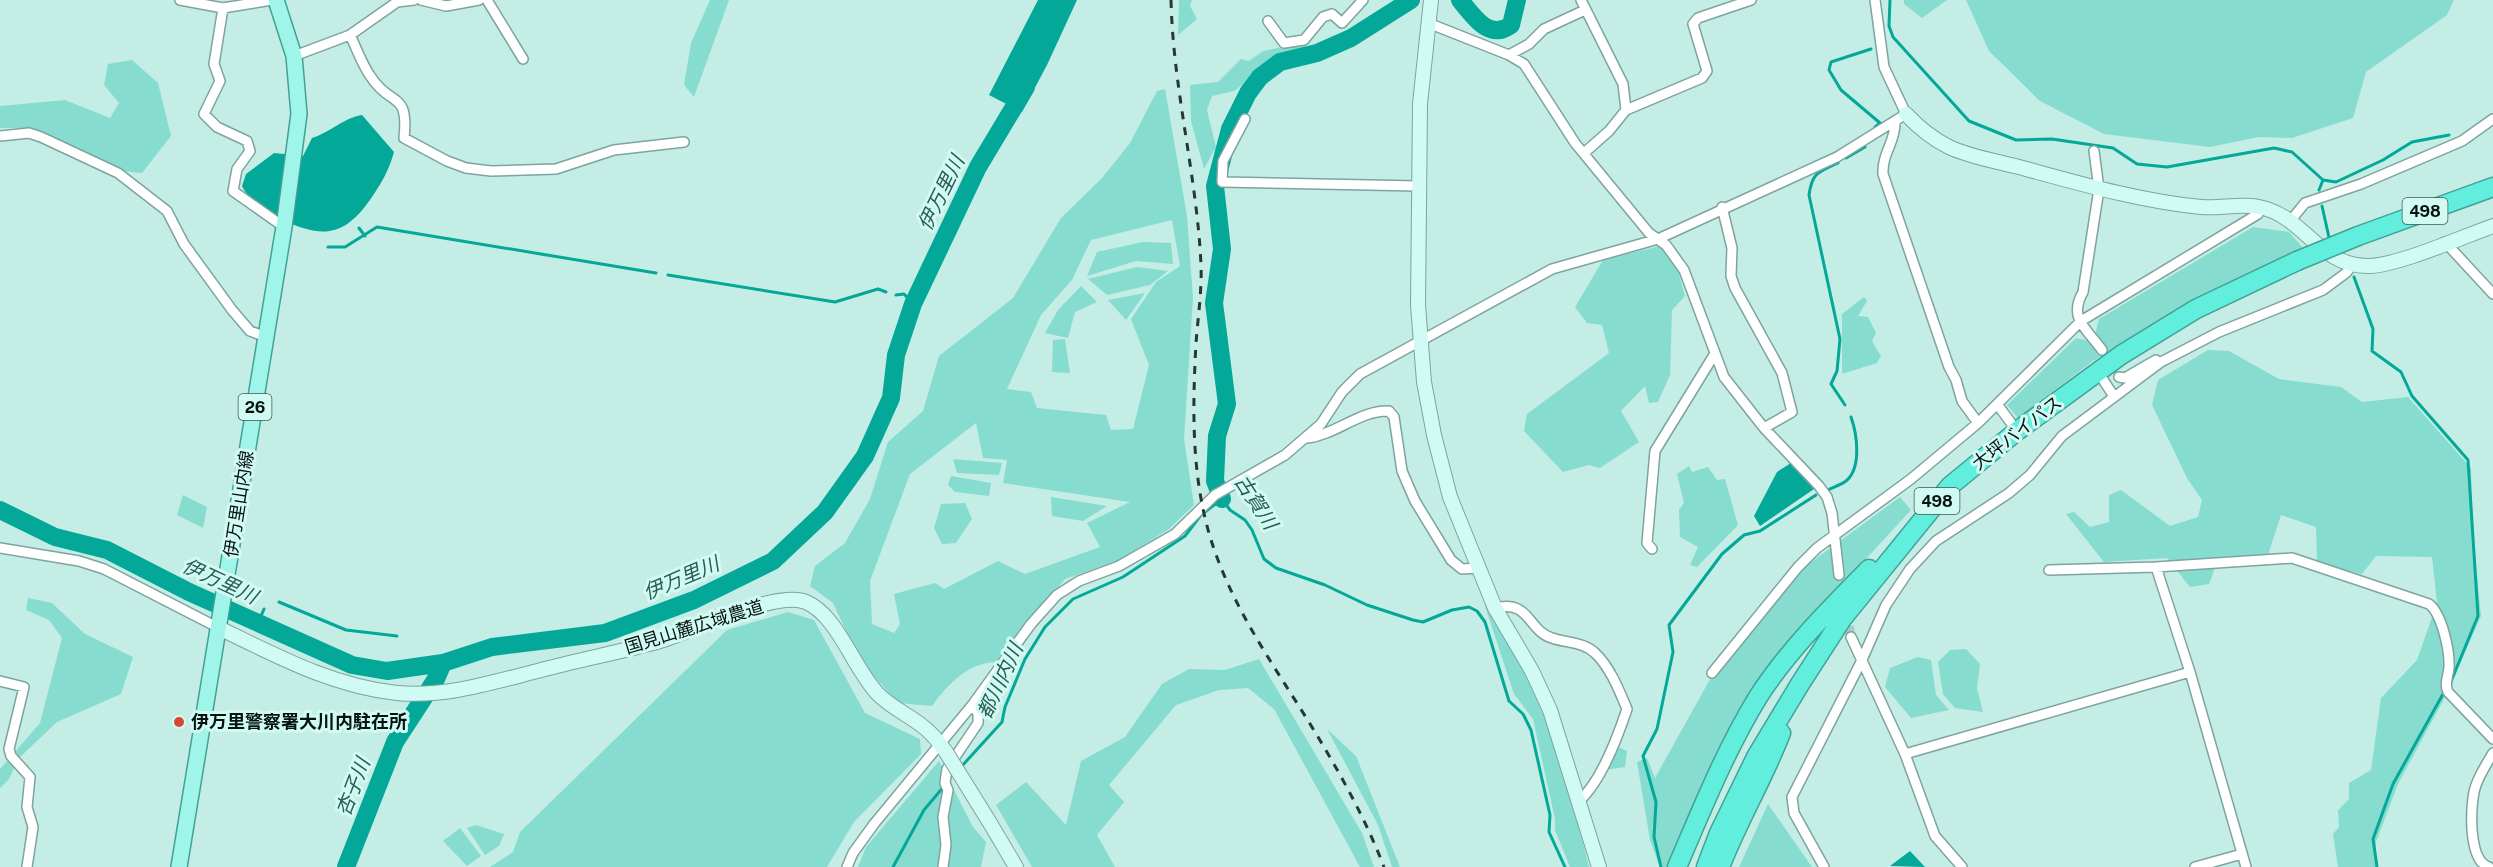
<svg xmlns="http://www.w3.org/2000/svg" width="2493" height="867" font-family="'Public Sans','Noto Sans JP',sans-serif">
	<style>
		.green { fill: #87dcd0; fill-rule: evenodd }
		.water { fill: #03a899 }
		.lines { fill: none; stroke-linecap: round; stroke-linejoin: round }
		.stream { stroke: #03a899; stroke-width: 3 }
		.river { stroke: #03a899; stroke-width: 18 }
		.street-tunnel { stroke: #a7ccc6; stroke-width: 9; stroke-dasharray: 9 4.5; stroke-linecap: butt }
		.street-casing { stroke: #7da49e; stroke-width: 12 }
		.secondary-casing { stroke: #7da49e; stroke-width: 16 }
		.primary-casing { stroke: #41a195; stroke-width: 18 }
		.highway-casing { stroke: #41a195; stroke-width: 21 }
		.street { stroke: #fff; stroke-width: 9 }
		.secondary { stroke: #d0faf4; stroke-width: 14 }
		.primary { stroke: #a0f5ea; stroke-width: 15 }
		.highway { stroke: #61eedc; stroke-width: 18 }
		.rail { stroke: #253835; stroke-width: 3; stroke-dasharray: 8 8; stroke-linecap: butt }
		.secondary-bridge-casing { stroke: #7da49e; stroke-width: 16; stroke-linecap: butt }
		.highway-bridge-casing { stroke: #41a195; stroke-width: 21; stroke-linecap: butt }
		.secondary-bridge { stroke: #d0faf4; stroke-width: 14 }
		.highway-bridge { stroke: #61eedc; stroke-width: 18 }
		.poi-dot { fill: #d54a2c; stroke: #d1faf3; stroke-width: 2 }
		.labels { text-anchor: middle; stroke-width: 6; stroke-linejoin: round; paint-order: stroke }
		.shield { fill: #d1faf3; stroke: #425855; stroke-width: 1.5 }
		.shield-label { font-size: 16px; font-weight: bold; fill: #051311 }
		.street-label { font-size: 18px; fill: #051311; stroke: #d1faf3 }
		.poi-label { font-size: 18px; font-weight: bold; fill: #051311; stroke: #d1faf3; text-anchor: start }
		.water-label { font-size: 20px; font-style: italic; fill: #275d55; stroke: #d1faf3 }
	</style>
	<rect width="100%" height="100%" fill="#c4ede6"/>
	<path class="green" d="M710,0H729L694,97L684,85L691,43Z
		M1179,0H1192L1190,6L1197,19L1178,35Z
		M1904,0H1947L1922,18L1904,4Z
		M1966,0H2454L2447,15L2366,72L2353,118L2292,138L2259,137L2210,147L2104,134L2040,101L1989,51Z
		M1307,42L1302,54L1273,62L1234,91L1212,96L1207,110L1216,147L1204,169L1191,121L1190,85L1218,82L1241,59L1249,61L1263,51Z
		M132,60L158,83L171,136L142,173L122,171L30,128H0V106L65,100L110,118L119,103L104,85L108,64Z
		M1165,89L1187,216L1193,298L1184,439L1194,505L1169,529L1117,561L1065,579L997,662C969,662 948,684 932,706L898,703L860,661L833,603L810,586L815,566L845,543L870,499L888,442L923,411L939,356L1013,298L1061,218L1102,178L1130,143L1157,91ZM1172,220L1180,266L1156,282L1131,319L1149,365L1133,429L1111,430L1106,415L1037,408L1031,392L1007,389L1041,315L1072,280L1091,240ZM976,423L983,458L1007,460L1003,483L1130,502L1087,523L1100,547L1025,574L998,561L944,589L935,583L894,594L900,624L894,633L872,624L870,581L910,474Z
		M2253,227L2289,232L2303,248L2194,302L2093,361L2018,418L2007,405L2076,338L2093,342L2099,319Z
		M1143,242L1171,243L1173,264L1136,261L1087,276L1097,252Z
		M1660,246L1677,267L1685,296L1672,310L1670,375L1658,402L1649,403L1645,386L1621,411L1639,442L1600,468L1589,465L1563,472L1524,431L1527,414L1609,353L1602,325L1587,323L1575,307L1603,260Z
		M1137,267L1168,271L1150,285L1107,295L1088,279Z
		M1081,286L1097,302L1075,312L1068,338L1045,333L1058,310Z
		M1145,293L1126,320L1108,300Z
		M1864,297L1867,301L1858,316L1868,317L1876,333L1872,341L1881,356L1877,363L1842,374V314Z
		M1065,339L1070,373L1052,372L1053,340Z
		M2208,350L2229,351L2279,379L2341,387L2362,402L2408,397L2471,468L2473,536L2481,616L2444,699L2398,784L2376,842V867H2338L2333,834L2339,827L2338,810L2349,799V783L2371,770L2381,698L2417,660L2437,603L2432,557L2376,556L2362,574L2317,564L2316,527L2281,515L2268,555L2219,557L2209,584L2190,587L2167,558L2104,562L2066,514L2074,512L2090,527L2109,522V495L2121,490L2170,526L2198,517L2202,500L2187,478L2152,405L2158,380Z
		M953,459L1002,463L999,475L957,473Z
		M1689,466L1692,472L1708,467L1717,480L1725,479L1738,525L1697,567L1690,565L1698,547L1680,537L1679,510L1684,503L1677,474Z
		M951,476L991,483L989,496L955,492L948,485Z
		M183,495L207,507L203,528L177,515Z
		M1051,497L1107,506L1083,521L1052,516Z
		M1900,497L1911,510L1806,624L1669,867H1660L1650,840L1637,762L1647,758L1655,778L1709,681L1806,566Z
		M965,503L972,519L956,543L942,544L934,528L941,504Z
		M28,598L52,603L85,634L133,657L121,694L57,722L18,759L9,779L0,788V769L40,723L62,638L49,620L26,610Z
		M1484,603C1495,622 1507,640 1517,659C1552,723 1572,797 1589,867H1570L1555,830V819L1533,719L1514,694Z
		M788,612L814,620L865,713L920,739L921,754L854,822L827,867H490L513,852L520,832L727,630Z
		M1966,649L1980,664L1977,688L1983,712L1955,708L1943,694L1938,662L1950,650Z
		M1918,657L1931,660L1936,695L1949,710L1911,718L1885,687L1890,668Z
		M1259,659L1362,833L1374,867H1360L1274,709L1248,688L1219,690L1176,705L1109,785L1124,802L1097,835L1115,867H1032L996,805L1026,782L1066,825L1081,761L1125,737L1162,684L1189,669L1225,670Z
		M1327,729L1356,756L1400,867H1392L1378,825Z
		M1616,746L1627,751L1625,767L1605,770Z
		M939,761L973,827L986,842L981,867H858L866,847Z
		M1768,804L1812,867H1739Z
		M476,825L504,834L499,846L485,855L467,828Z
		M460,828L481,856L467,866L443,841Z"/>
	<path class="water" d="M1038,0H1077L1047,65L1022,112L989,95Z
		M362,115L394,152C389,170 382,182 372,197C346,235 325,240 283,220C268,213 249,201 242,186L246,174L274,153L303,156L312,138C333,131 341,119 362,115Z
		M1791,463L1814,489L1760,526L1754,516L1777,472Z
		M1910,851L1925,867L1890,866Z"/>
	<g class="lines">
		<path class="stream" d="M1890,0L1889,26L1893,37L1969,121L2016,140L2052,139L2113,148L2137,164L2167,167L2274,148L2292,152L2323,180L2336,182L2383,160L2412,142L2449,135
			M1871,49L1831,62L1829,70L1841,90L1880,123L1875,127
			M1846,158L1865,147
			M1838,163C1818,172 1812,173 1809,195L1840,339L1837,371L1831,384L1845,405
			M2319,190L2323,180
			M2322,206L2330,242
			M359,228L365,236
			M328,247H345L377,227L656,273
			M668,275L835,302L878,289L886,292
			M2354,277L2373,329L2372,351L2401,372L2412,396L2468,460L2478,616L2450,684
			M896,295L904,294L913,304
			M1828,490C1833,487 1841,485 1846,481C1862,468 1857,434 1851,417
			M279,602L346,630L397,636
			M258,623L264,609
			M961,767L1002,722L1005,707L1025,659L1045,627L1073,599L1123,577L1185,536L1201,515L1222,499L1230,510L1245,520L1252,530L1264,559L1276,568L1325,585L1367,605L1413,620L1423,622L1452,610L1469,607L1477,611L1485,622L1509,701L1523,714L1531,730L1550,815L1549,832L1565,867
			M893,867L924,810L945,785
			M1661,867L1654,837L1656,802L1643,756L1657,729L1673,652L1669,625L1722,554L1744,535L1760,531L1816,495
			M2377,867L2373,839L2393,784L2443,694"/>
		<path class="river" d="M1460,0C1474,17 1489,41 1511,25L1517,0
			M1222,499L1215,481L1217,436L1227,404L1214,303L1222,249L1215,186L1230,129L1248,93L1260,77L1280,62L1317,53L1351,38L1411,0
			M0,510L55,537L107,550L189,592L352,665L387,671L443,663L492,647L605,633L694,600L773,561L825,512L865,456L891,398L896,355L913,304L978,167L1026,87
			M346,867L395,742L436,679L443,663"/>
		<path class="street-tunnel" d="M1847,613L1851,637"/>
		<defs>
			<path id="street" d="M180,0L223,8L272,0
				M421,0L446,6L479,0
				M487,0L523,59
				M1581,0L1623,84L1626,110
				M223,8L214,64L220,81L204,114L217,127L247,141L250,151L237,169L233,191L284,227
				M1268,21L1284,43L1304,40L1323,17L1332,14L1342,23L1363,0
				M1428,23L1509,55L1524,64L1575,143L1649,233L1666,245L1684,270L1724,377L1764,428L1819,486L1827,497L1832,513L1839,575
				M350,35L397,2L414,0
				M1509,55L1529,44L1544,29L1585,10
				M294,56L350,35C357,49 362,65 371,77C391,108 409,90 404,138L447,161L466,168L491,171L556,169L614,150L684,142
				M1245,119L1223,161L1222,182L1418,186
				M1895,123C1895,143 1882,153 1883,174L1949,367L1956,380L1962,401L1978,423
				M0,136L29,133L41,137L118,173L167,211L184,244L232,310L250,331L266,337
				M2094,151L2099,189L2083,292C2068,318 2086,328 2102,350
				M1584,153L1609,131L1626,110L1702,78L1707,71L1693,24L1698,18L1751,0
				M1722,207L1732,248L1731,276L1735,288L1782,373L1792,412L1764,428
				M2291,220L2305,203L2361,184L2462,141L2493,119
				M2445,242L2493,294
				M2098,372L2113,395
				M2119,377L2125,378L2156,360
				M1997,404L2017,431
				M1308,438C1337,434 1360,410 1389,411L1394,417L1402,471L1415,501L1451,560L1462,569L1479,568
				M0,548L79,561L104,569L219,628
				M1652,549L1647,543L1655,451L1714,355
				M2156,567L2190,672
				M2049,570L2156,567L2292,558L2429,604C2442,614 2450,651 2449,668C2448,677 2444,684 2448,692L2493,739
				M1495,608C1530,599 1528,631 1552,638C1566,643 1584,642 1595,653C1610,667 1619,690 1627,709C1618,736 1601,782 1579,801
				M1851,637L1905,754L1935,836L1962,867
				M1712,673L1798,567L1817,548L1911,479L1978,423L2081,321L2258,214L2259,206
				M0,681L24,687L9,749L11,756L30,777L27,807L33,827L27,867
				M1905,754L2190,672L2246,867
				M847,867L853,853L874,824L973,704L1031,624L1057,595L1079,581L1119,566L1175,534L1215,495L1285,455L1321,424L1342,392L1360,374L1552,269L1658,239L1837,157L1906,114L1884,67L1875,0
				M943,867L946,845L943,817L948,790L945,783L947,769L978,723V714L973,704
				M1824,867L1794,813L1792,797L1861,662L1886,605L1910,569L1936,541L2009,493L2030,475L2062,436L2161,362L2219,332L2323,290L2346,273L2352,265
				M2195,867L2242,854
				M2489,867C2468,861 2470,806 2475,788C2479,775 2486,765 2493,753"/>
			<path id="secondary" d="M1431,0L1420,104L1418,305L1424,382L1434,435L1450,497L1495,608L1532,671L1550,710L1599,867
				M1906,114C1918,127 1933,139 1949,147C1970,157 1996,161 2019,167C2078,183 2139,201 2201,207C2220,209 2240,203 2259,207C2305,216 2318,266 2368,266C2397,266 2462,237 2493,226
				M219,628C277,656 332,686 397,693C448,698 500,680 549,668C587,658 626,651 663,640C695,630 777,590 806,602C837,615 853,667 877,693C890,707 907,714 921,725C931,732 939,742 946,752
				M990,823L1016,867"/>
			<path id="primary" d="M179,867L284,227L299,114L294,56L276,0"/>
			<path id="highway" d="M2358,236L2493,187
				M1677,867C1702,809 1725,751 1758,697C1789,649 1830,609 1869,569
				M1706,867L1719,833L1756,757L1800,684L1842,619L1950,486L2017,431L2121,355L2196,309L2297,261
				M1720,867C1738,821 1763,779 1781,733"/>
		</defs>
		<use href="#street" class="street-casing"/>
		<use href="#secondary" class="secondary-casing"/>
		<use href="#primary" class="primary-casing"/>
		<use href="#highway" class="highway-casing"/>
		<use href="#street" class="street"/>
		<use href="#secondary" class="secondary"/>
		<use href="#primary" class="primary"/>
		<use href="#highway" class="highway"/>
		<path class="rail" d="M1171,0C1173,89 1197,176 1201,265C1202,290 1198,317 1196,343C1192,417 1191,490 1218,560C1242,623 1281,676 1315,732C1341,775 1366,820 1384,867"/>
		<defs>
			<path id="secondary-bridge" d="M946,752L990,823"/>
			<path id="highway-bridge" d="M2297,261L2358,236"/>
		</defs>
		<use href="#secondary-bridge" class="secondary-bridge-casing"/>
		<use href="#highway-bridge" class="highway-bridge-casing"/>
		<use href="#secondary-bridge" class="secondary-bridge"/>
		<use href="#highway-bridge" class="highway-bridge"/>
	</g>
	<circle class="poi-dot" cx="179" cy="722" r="6"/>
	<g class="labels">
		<g class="shield">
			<rect x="2402.5" y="198" width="45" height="26" rx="4.5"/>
			<rect x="238.5" y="394" width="33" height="26" rx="4.5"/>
			<rect x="1914.5" y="488" width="45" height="26" rx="4.5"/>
		</g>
		<g class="shield-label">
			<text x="2425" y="217">498</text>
			<text x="255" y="413">26</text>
			<text x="1937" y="507">498</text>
		</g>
		<g class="street-label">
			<text transform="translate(2017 433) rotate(-38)" y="6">大坪バイパス</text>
			<text transform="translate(239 504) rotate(-81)" y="6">伊万里山内線</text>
			<text transform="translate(694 627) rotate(-17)" y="6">国見山麓広域農道</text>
		</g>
		<g class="poi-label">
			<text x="191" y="728">伊万里警察署大川内駐在所</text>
		</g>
		<g class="water-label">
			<text transform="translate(941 193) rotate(-64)" y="7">伊万里川</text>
			<text transform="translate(1256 502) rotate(57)" y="7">古賀川</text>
			<text transform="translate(681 578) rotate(-23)" y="7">伊万里川</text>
			<text transform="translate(220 581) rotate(25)" y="7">伊万里川</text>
			<text transform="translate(1000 681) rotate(-65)" y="7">都川内川</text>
			<text transform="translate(353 787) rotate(-69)" y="7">杏子川</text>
		</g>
	</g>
</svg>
